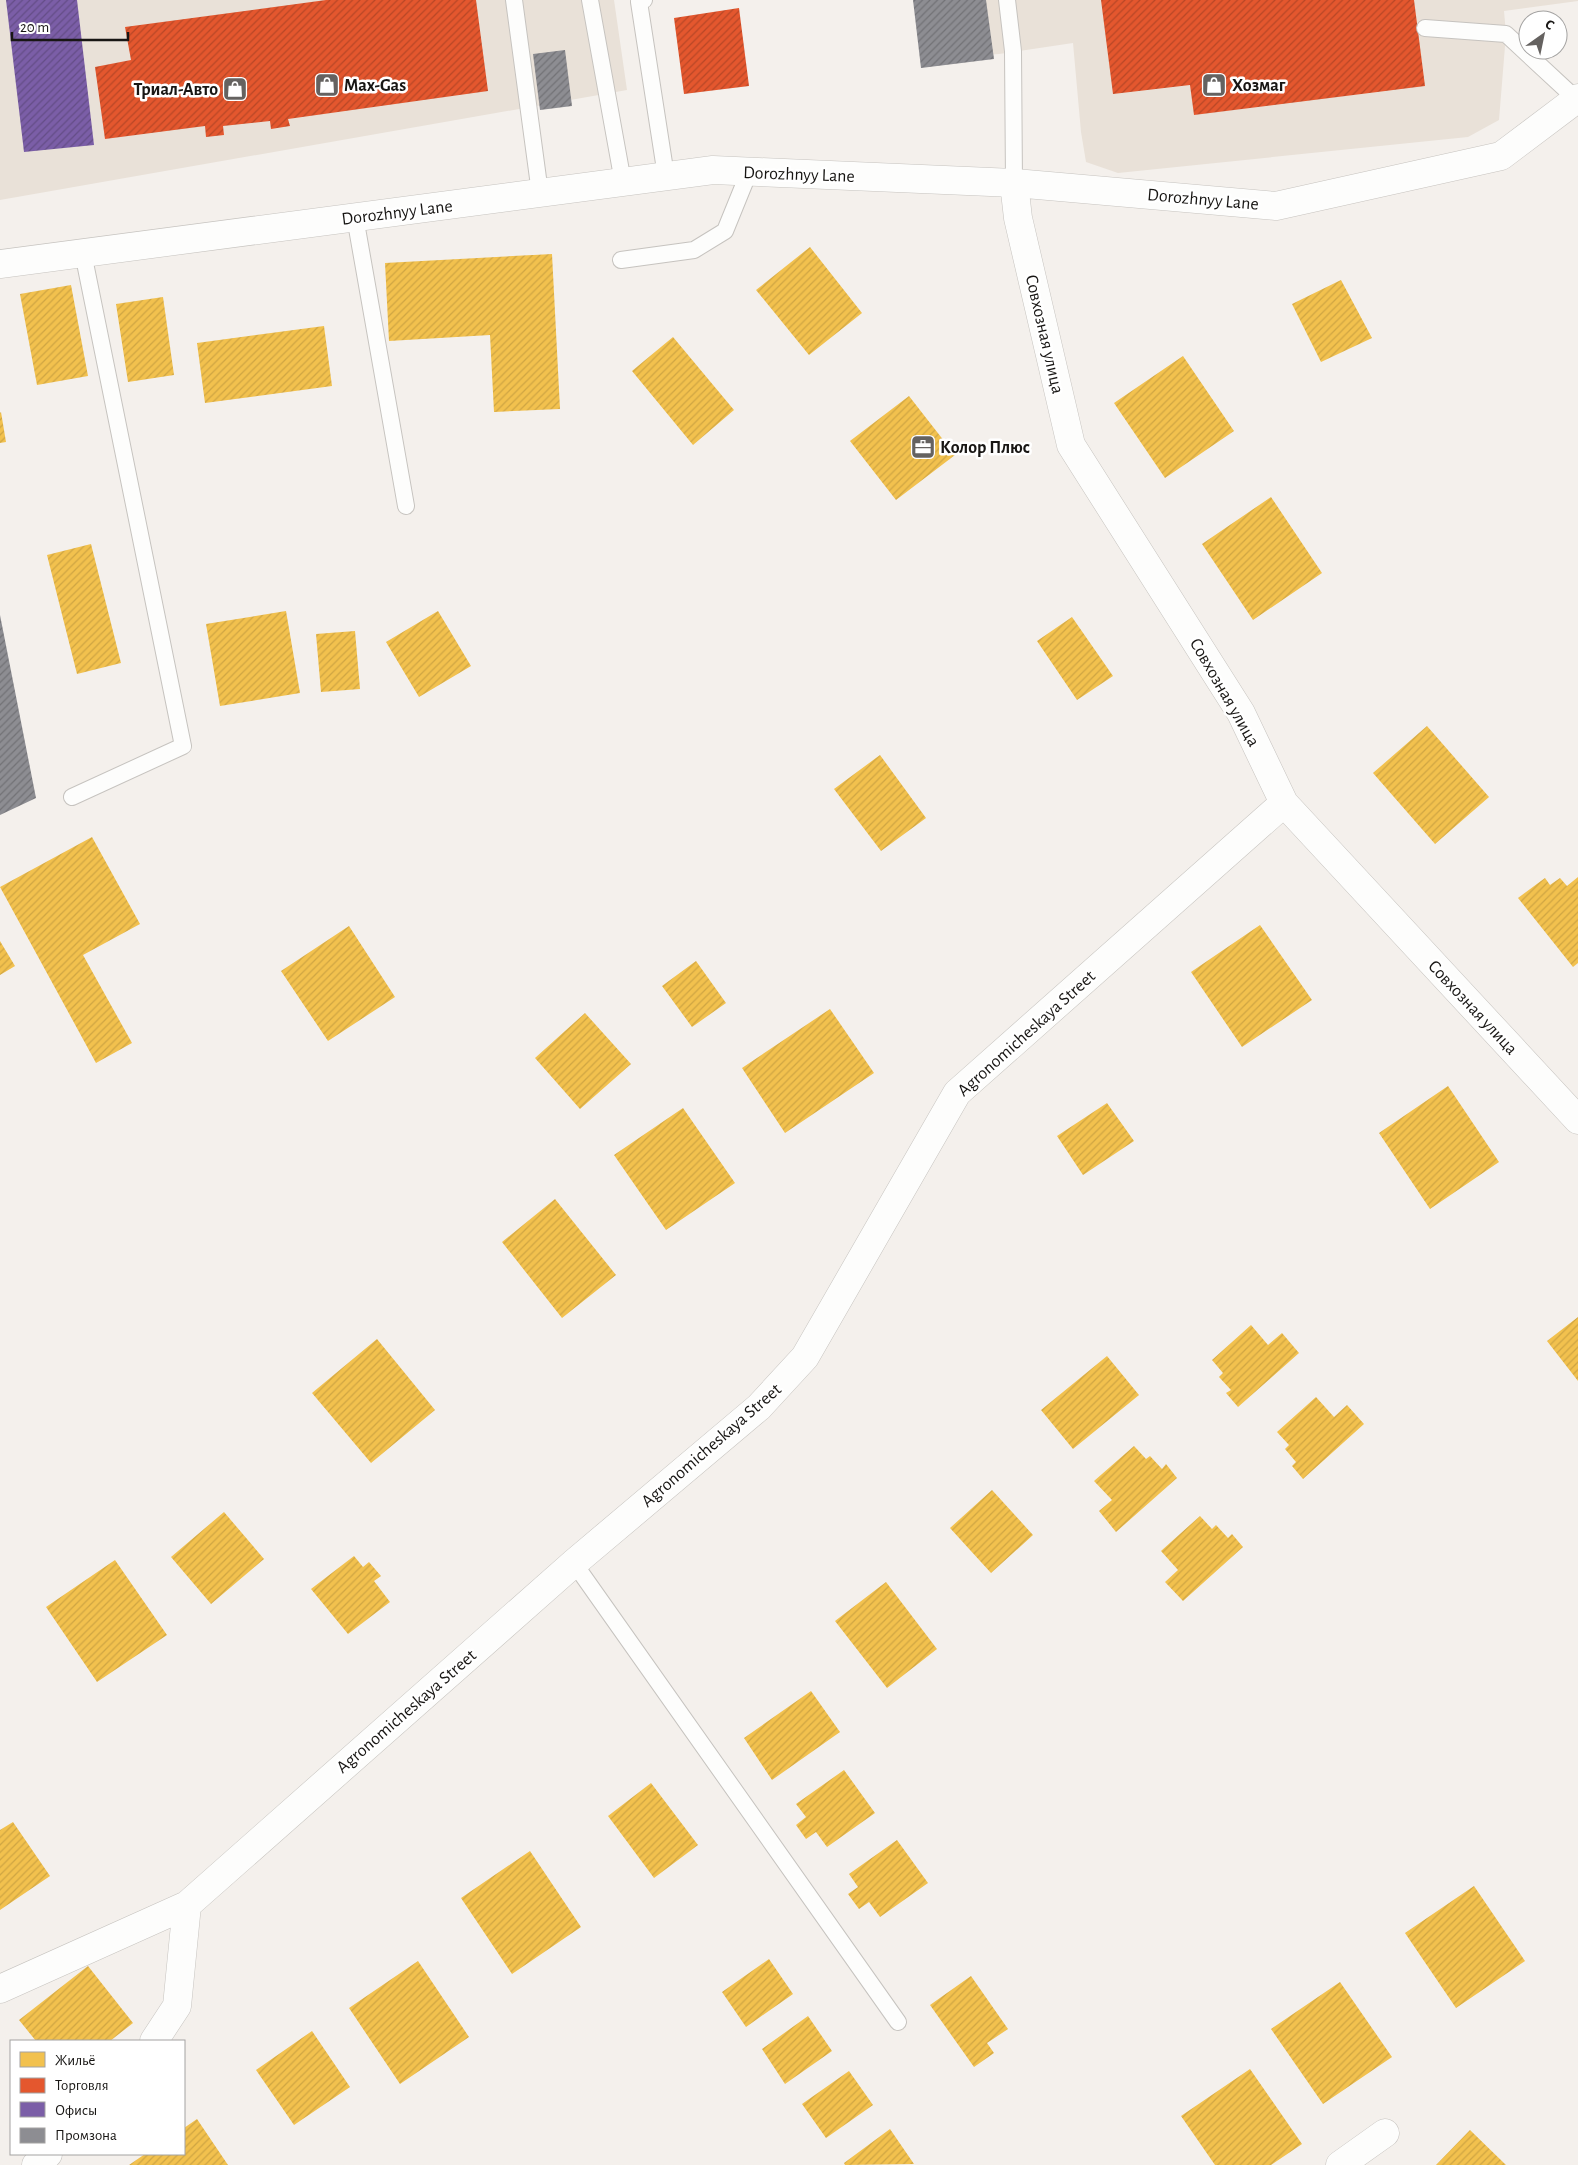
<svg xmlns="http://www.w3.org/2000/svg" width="1578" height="2165" font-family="'Alegreya Sans',sans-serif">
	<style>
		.built { fill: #e9e1d8 }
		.homes { fill: url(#homes-hatch) }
		.shops { fill: url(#shops-hatch) }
		.offices { fill: url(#offices-hatch) }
		.industry { fill: url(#industry-hatch) }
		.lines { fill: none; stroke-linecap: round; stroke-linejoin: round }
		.service-casing { stroke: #c6c3bf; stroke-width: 18 }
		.minor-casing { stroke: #c6c3bf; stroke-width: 29 }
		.service { stroke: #fdfdfc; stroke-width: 16 }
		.minor { stroke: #fdfdfc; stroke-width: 28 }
		.labels { text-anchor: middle; stroke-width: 5; stroke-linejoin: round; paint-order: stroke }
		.poi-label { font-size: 18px; font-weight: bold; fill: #181614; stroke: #fff; text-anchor: start }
		.street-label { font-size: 18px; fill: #181614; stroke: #fff }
	</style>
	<defs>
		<pattern id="homes-hatch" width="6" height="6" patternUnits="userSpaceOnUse" patternTransform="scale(1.25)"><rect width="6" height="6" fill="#f2c14e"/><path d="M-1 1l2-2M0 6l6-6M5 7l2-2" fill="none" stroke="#cfa543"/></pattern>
		<pattern id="shops-hatch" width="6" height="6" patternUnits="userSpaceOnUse" patternTransform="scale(1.25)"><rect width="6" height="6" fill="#e4572e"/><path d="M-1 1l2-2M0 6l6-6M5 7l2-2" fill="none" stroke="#b84726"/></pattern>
		<pattern id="offices-hatch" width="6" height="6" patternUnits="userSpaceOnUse" patternTransform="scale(1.25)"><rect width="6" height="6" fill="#7b5ea7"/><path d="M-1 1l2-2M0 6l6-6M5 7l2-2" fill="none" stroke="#644d87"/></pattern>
		<pattern id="industry-hatch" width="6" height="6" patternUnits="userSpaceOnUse" patternTransform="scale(1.25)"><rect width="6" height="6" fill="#8d8d92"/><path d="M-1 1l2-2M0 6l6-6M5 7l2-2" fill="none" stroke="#727276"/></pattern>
	</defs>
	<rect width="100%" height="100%" fill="#f4f0ec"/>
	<path class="built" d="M0,0H614L627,90L0,200Z
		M934,0H1578V1L1504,11L1506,34L1499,120L1468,137L1118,173L1086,162L1081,132L1073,43L999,54L941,58Z"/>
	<path class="homes" d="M810,247L862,313L809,355L756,290Z
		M552,254L560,409L494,412L490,335L389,341L385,263Z
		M1341,280L1372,338L1321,362L1292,304Z
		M71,285L88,376L37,385L20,294Z
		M163,297L174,375L128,382L116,304Z
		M324,326L332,386L205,403L197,343Z
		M673,337L734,410L693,445L632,371Z
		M1183,356L1234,431L1165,478L1114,403Z
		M909,396L955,455L896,500L850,441Z
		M1,412L6,442L0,443V413Z
		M1271,497L1322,573L1253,620L1202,544Z
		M91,544L121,663L77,674L47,555Z
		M286,611L300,693L220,706L206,624Z
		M438,611L471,666L419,697L386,642Z
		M1072,617L1113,676L1077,700L1037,641Z
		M355,631L360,689L321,692L316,634Z
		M1427,726L1489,797L1435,844L1373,773Z
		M880,755L926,818L881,851L834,789Z
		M92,837L140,924L83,955L132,1043L96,1063L0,887Z
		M1578,877V963L1573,967L1518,898L1545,878L1550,885L1560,878L1567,886Z
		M1260,925L1312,1000L1242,1047L1191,972Z
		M349,926L395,997L328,1041L281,971Z
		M0,941L15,966L0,975Z
		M696,961L726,1003L692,1027L662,986Z
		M830,1009L874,1073L785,1133L742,1068Z
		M585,1013L631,1064L580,1109L535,1058Z
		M1448,1086L1499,1162L1430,1209L1379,1133Z
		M1107,1103L1134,1141L1083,1175L1057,1136Z
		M683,1108L735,1183L666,1230L614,1155Z
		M555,1199L616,1275L562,1318L502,1242Z
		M1578,1317V1381L1547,1341Z
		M1251,1325L1268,1345L1282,1333L1299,1353L1238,1407L1226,1393L1231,1390L1219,1377L1223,1373L1212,1360Z
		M377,1339L435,1410L371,1463L312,1393Z
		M1107,1356L1139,1395L1073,1449L1041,1410Z
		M1316,1397L1334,1417L1347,1405L1364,1424L1303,1479L1292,1466L1296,1462L1285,1449L1289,1445L1277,1432Z
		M1134,1446L1146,1459L1150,1456L1162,1469L1166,1464L1177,1478L1116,1532L1099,1511L1112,1500L1094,1481Z
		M992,1490L1033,1535L991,1573L950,1528Z
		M224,1512L264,1559L211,1604L171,1557Z
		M1200,1516L1212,1529L1216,1525L1228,1538L1232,1534L1243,1547L1183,1601L1165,1582L1178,1570L1161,1551Z
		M354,1556L363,1567L369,1562L381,1576L374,1581L390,1602L348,1634L311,1589Z
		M115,1560L167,1635L97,1682L46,1607Z
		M886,1582L937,1649L887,1688L835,1621Z
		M811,1691L840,1732L772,1780L744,1738Z
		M844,1770L875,1813L827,1847L816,1832L806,1839L796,1825L806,1817L796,1804Z
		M651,1783L698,1845L654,1878L608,1816Z
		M13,1822L50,1876L0,1910V1830Z
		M897,1840L928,1883L880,1917L869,1902L859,1909L848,1894L858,1887L849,1874Z
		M530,1851L581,1927L512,1974L461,1898Z
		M1474,1886L1525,1961L1456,2008L1405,1933Z
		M769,1959L793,1994L746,2027L722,1992Z
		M418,1961L469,2037L400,2084L349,2008Z
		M88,1966L133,2023L110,2041H36L19,2020Z
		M971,1976L1008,2029L987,2043L994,2053L974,2067L930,2005Z
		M1340,1982L1392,2057L1323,2104L1271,2029Z
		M808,2016L832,2051L785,2084L762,2049Z
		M312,2031L350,2087L294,2125L256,2070Z
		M1250,2069L1302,2144L1271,2165H1215L1181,2116Z
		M849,2071L873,2105L826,2138L802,2104Z
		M197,2119L228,2165H129L145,2154H184V2128Z
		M890,2129L914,2164L845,2165L844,2163Z
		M1470,2130L1506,2165H1436Z"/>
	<path class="shops" d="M326,0H476L488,91L288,119L290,126L271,129L270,121L223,126L224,135L206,137L205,126L105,139L95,67L131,60L125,27Z
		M1101,0H1414L1425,86L1194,115L1190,85L1113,94Z
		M739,8L749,86L684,94L674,18Z"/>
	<path class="offices" d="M6,0H77L94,145L24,152Z"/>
	<path class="industry" d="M913,0H986L994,59L921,68Z
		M565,50L572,106L540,110L533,54Z
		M0,615L36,798L0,815Z"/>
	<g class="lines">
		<defs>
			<path id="service" d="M514,0L540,193
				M590,0L623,182
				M644,0L639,2L666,176
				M1007,0L1013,51L1014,183
				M1425,28L1506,34L1576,99
				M355,217L406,506
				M621,260L694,250L725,231L749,172
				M72,797L183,746L83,253
				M574,1563L898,2022"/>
			<path id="minor" d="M1014,183L1018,218L1071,445L1241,713L1284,803L1578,1120
				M0,264L713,170L1014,183L1276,206L1501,156L1578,98
				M0,1989L187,1905
				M154,2041L177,2006L187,1905L574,1563L759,1407L805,1357L957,1093L1284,803
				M36,2165L48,2154
				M1340,2165L1385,2133"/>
		</defs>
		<use href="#service" class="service-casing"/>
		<use href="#minor" class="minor-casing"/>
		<use href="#service" class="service"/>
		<use href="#minor" class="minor"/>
	</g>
	<defs>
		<symbol id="shop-square" viewBox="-11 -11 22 22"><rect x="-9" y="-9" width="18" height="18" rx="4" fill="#656260" stroke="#fff"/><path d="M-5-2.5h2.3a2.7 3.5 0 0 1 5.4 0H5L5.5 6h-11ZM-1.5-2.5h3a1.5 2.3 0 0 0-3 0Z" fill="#fff"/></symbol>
		<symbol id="office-square" viewBox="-11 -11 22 22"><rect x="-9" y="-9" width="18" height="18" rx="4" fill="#656260" stroke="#fff"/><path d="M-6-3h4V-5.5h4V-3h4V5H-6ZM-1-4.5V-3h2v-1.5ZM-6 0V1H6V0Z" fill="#fff"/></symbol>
	</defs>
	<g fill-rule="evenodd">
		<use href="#shop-square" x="313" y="71" width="28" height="28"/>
		<use href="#shop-square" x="1200" y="71" width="28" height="28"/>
		<use href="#shop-square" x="221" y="75" width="28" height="28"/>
		<use href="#office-square" x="909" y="433" width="28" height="28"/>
	</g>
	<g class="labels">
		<g class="poi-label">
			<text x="344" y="91">Max-Gas</text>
			<text x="1232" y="91">Хозмаг</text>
			<text x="218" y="95" text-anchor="end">Триал-Авто</text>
			<text x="940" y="453">Колор Плюс</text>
		</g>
		<g class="street-label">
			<text transform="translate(799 174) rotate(2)" y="6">Dorozhnyy Lane</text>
			<text transform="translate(1203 199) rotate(5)" y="6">Dorozhnyy Lane</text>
			<text transform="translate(397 212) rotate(-7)" y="6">Dorozhnyy Lane</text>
			<text transform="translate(1045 334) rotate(77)" y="6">Совхозная улица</text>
			<text transform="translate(1225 692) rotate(60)" y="6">Совхозная улица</text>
			<text transform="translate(1473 1007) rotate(47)" y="6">Совхозная улица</text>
			<text transform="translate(1026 1033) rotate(-42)" y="6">Agronomicheskaya Street</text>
			<text transform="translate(711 1445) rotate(-41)" y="6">Agronomicheskaya Street</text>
			<text transform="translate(406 1711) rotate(-41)" y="6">Agronomicheskaya Street</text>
		</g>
	</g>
	<rect x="10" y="2040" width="175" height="115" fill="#ffffff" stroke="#a3a2a1"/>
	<rect x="20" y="2052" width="25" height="15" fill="#f2c14e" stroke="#a3a2a1"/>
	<text x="55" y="2065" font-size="15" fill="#181614">Жильё</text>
	<rect x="20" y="2078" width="25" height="15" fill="#e4572e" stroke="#a3a2a1"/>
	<text x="55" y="2090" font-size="15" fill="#181614">Торговля</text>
	<rect x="20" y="2102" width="25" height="15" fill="#7b5ea7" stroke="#a3a2a1"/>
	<text x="55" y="2115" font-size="15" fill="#181614">Офисы</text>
	<rect x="20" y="2128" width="25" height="15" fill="#8d8d92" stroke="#a3a2a1"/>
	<text x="55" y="2140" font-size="15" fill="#181614">Промзона</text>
	<g transform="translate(1543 35) rotate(33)"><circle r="24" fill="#ffffff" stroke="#a3a2a1"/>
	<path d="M0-4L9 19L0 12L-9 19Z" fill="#656260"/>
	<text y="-8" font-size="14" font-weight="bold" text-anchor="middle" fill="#181614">С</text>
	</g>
	<path d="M12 32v8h116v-8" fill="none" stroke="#181614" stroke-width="2.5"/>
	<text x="20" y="32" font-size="15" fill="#181614" stroke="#ffffff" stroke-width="4" paint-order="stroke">20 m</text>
</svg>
